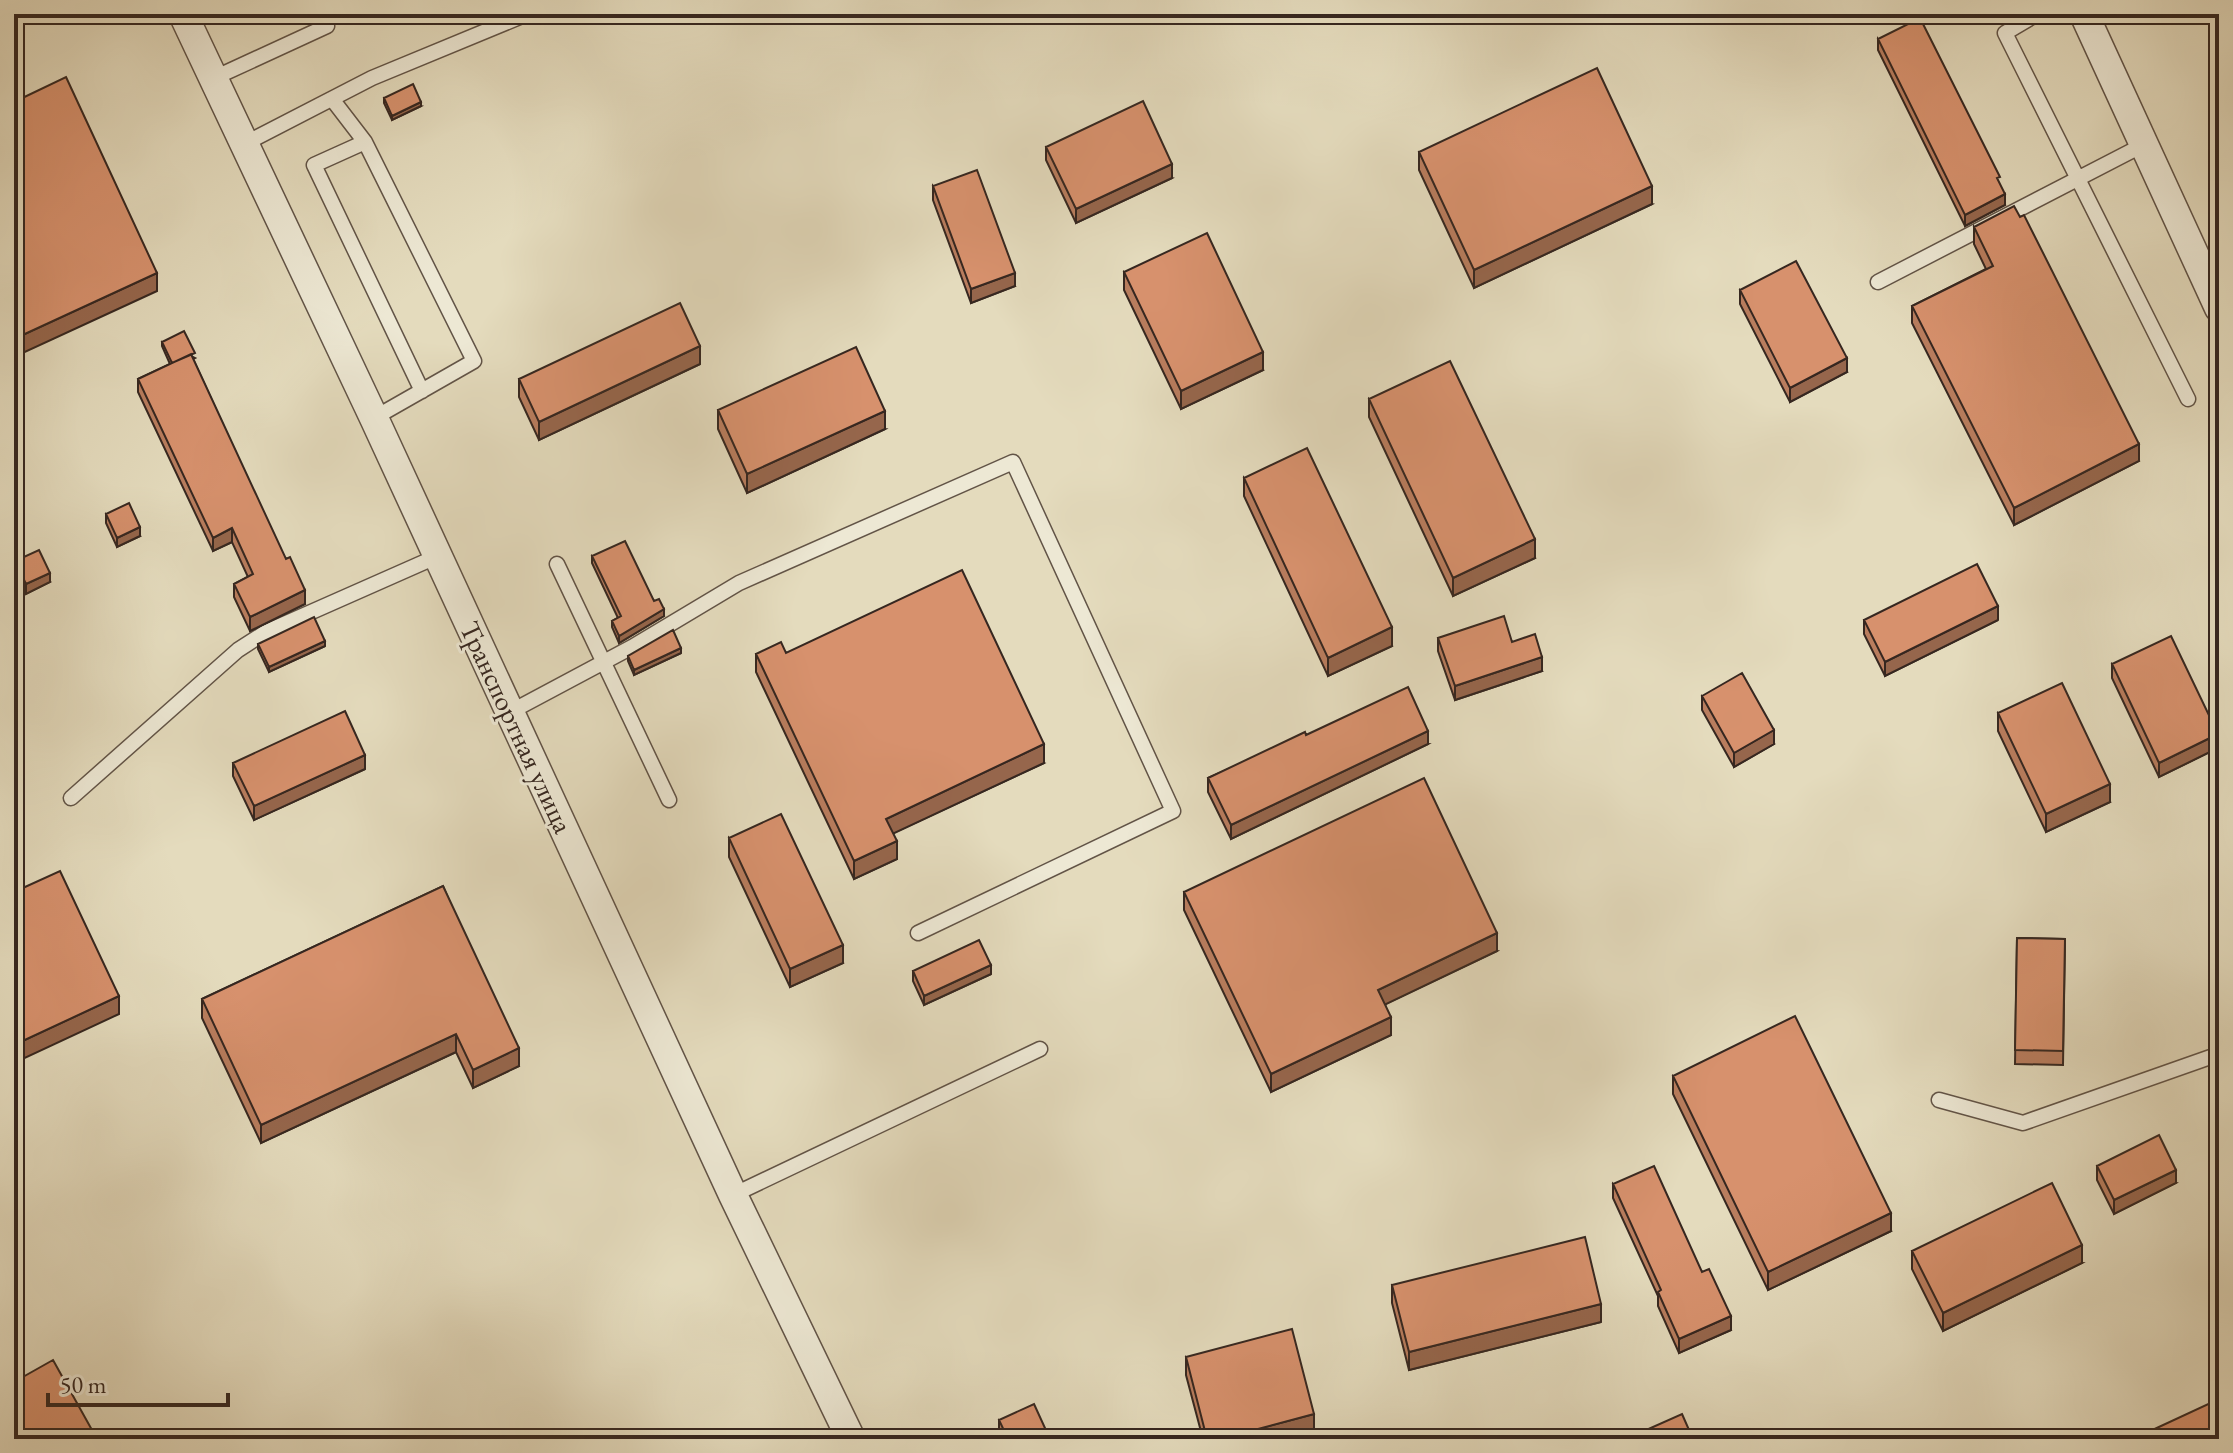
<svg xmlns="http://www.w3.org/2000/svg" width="2233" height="1453" font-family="'EB Garamond',serif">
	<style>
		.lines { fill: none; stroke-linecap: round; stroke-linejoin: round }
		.lane-casing { stroke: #625447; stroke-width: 17 }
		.street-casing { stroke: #625447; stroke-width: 31 }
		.lane { stroke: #ede8d4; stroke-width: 14 }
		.street { stroke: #ede8d4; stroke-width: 28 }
		.wall { fill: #b97d5e; stroke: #362720; stroke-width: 2 }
		.shaded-wall { fill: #96664c; stroke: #362720; stroke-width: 2 }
		.building { fill: #d7916d; stroke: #362720; stroke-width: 2 }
		.labels { text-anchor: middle; stroke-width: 6; stroke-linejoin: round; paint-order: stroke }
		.street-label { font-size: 28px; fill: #362720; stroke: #ede8d4 }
	</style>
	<rect width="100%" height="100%" fill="#e4dbbd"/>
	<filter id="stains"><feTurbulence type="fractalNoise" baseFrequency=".0025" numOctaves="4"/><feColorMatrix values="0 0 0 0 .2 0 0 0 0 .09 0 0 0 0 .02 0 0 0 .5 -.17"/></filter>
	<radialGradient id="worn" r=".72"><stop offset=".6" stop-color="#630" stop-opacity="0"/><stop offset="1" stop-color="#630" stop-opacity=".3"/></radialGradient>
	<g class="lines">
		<defs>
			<path id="lane" d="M2037,14L2005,33L2188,399
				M214,78L327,26L322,14
				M332,99L365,142L474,361L374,418
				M365,142L314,165L422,391
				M246,143L372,78L527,14
				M1878,282L2145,144
				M557,564L669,800
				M510,712L632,647L739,583L1013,462L1173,811L918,933
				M71,798L238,650L266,632L438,556
				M1939,1100L2023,1123L2219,1054
				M733,1195L1040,1049"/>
			<path id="street" d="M183,14L374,418L733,1195L851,1439
				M2084,14L2219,308"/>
		</defs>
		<use href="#lane" class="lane-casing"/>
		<use href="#street" class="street-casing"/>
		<use href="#lane" class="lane"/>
		<use href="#street" class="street"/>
	</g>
	<path class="wall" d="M1878,39L2005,205L1965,226L1878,50Z
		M384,98L421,106L392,120L384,103Z
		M1046,147L1172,178L1076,223L1046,160Z
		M1419,152L1652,204L1474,288L1419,170Z
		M933,186L1015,286L971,303L933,200Z
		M1974,227L2139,461L2014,525L1912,323V306L1986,269L1974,244Z
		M1124,272L1263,370L1181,409L1124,290Z
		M1740,290L1847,372L1790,402L1740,304Z
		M162,342L195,358L193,359L305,604L250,631L234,597V584L248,577L232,542L213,551L138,392V379L170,364L162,346Z
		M700,364L539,440L519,397V379Z
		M1369,399L1535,558L1453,596L1369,417Z
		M718,410L885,429L747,493L718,429Z
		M1244,478L1392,646L1328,676L1244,496Z
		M106,514L140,536L117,547L106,523Z
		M592,556L654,601L664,616L619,643L612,627V621L618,618L592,563Z
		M15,561L50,582L26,594L15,570Z
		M1864,620H1998L1885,676L1864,634Z
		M1438,638L1512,642L1542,671L1455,700L1438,651Z
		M258,644L325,646L269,672L258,649Z
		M681,653L634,675L628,661V656Z
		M786,653L1044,763L893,833L897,859L854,879L756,672V654Z
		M2112,664L2218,748L2159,777L2112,678Z
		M1702,696L1774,744L1734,767L1702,710Z
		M1998,713L2110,802L2046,832L1998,731Z
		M1306,735L1428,744L1231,839L1208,792V778Z
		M233,763L365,769L254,820L233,776Z
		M729,838L843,963L790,987L729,857Z
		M443,886L519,1066L473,1088L456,1052L261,1143L202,1018V999Z
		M1184,892L1497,951L1385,1004L1391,1035L1271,1092L1184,910Z
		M2017,938L2065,939L2063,1065L2015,1064Z
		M913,971L991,974L924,1005L913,981Z
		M1673,1076L1891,1231L1768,1290L1673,1094Z
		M2097,1166L2176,1183L2114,1214L2097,1180Z
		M1613,1184L1702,1272L1731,1330L1679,1353L1658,1306V1296L1613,1198Z
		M1912,1251L2082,1263L1943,1331L1912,1269Z
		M1392,1285L1601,1322L1409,1370L1392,1303Z
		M1186,1357L1314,1432L1289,1439H1203L1186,1375Z
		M999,1420L1050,1439H1002L999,1434Z"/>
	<path class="shaded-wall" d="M421,102V106L392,120V116Z
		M1172,164V178L1076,223V209Z
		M1652,186V204L1474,288V270Z
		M2005,194V205L1965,226V215Z
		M157,273V291L14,357V339Z
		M1015,273V286L971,303V289Z
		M700,346V364L539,440V422Z
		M1263,352V370L1181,409V391Z
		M1847,358V372L1790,402V388Z
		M885,411V429L747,493V474Z
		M2139,444V461L2014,525V508Z
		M140,527V536L117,547V538Z
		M232,528V542L213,551V538Z
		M1535,539V558L1453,596V578Z
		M50,573V582L26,594V584Z
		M305,590V604L250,631V617Z
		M1998,606V620L1885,676V662Z
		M664,609V616L619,643V636Z
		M1392,627V646L1328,676V658Z
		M325,641V646L269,672V667Z
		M681,648V653L634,675V670Z
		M1542,657V671L1455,700V686Z
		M1774,730V744L1734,767V753Z
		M1428,731V744L1231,839V825Z
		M2218,734V748L2159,777V763Z
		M1044,744V763L886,837V819Z
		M365,755V769L254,820V806Z
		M2110,784V802L2046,832V814Z
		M897,841V859L854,879V861Z
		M1497,933V951L1378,1008V990Z
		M843,945V963L790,987V969Z
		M991,965V974L924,1005V996Z
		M119,996V1014L14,1063V1045Z
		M1391,1017V1035L1271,1092V1074Z
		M456,1034V1052L261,1143V1125Z
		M519,1048V1066L473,1088V1070Z
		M2176,1170V1183L2114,1214V1200Z
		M1891,1213V1231L1768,1290V1272Z
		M2082,1245V1263L1943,1331V1313Z
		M1601,1304V1322L1409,1370V1352Z
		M1731,1316V1330L1679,1353V1339Z
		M1314,1414V1432L1289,1439H1220Z"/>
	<path class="building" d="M1920,18L2000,177L1997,178L2005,194L1965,215L1878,39Z
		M1597,68L1652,186L1474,270L1419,152Z
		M66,77L157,273L14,339V102Z
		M413,84L421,102L392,116L384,98Z
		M1143,101L1172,164L1076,209L1046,147Z
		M977,170L1015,273L971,289L933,186Z
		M2014,206L2020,217L2024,215L2139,444L2014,508L1912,306L1993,266L1974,227Z
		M1207,233L1263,352L1181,391L1124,272Z
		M1796,261L1847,358L1790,388L1740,290Z
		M680,303L700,346L539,422L519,379Z
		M184,331L195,353L172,363L162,342Z
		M856,347L885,411L747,474L718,410Z
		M191,354L286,559L290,557L305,590L250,617L234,584L253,574L232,528L213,538L138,379Z
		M1450,361L1535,539L1453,578L1369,399Z
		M1307,448L1392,627L1328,658L1244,478Z
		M129,503L140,527L117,538L106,514Z
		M625,541L654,601L659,599L664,609L619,636L612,621L621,616L592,556Z
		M39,550L50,573L26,584L15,561Z
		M1977,564L1998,606L1885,662L1864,620Z
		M962,570L1044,744L886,819L897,841L854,861L756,654L781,642L786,653Z
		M1504,616L1512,642L1535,634L1542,657L1455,686L1438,638Z
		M314,617L325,641L269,667L258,644Z
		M673,630L681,648L634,670L628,656Z
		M2171,636L2218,734L2159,763L2112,664Z
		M1742,673L1774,730L1734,753L1702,696Z
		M2062,683L2110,784L2046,814L1998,713Z
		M1408,687L1428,731L1231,825L1208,778L1305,732L1306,735Z
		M345,711L365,755L254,806L233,763Z
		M1424,778L1497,933L1378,990L1391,1017L1271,1074L1184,892Z
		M781,814L843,945L790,969L729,838Z
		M60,871L119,996L14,1045V892Z
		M443,886L519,1048L473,1070L456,1034L261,1125L202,999Z
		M2017,938L2065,939L2063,1051L2015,1050Z
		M979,940L991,965L924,996L913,971Z
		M1795,1016L1891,1213L1768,1272L1673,1076Z
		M2159,1135L2176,1170L2114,1200L2097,1166Z
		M1654,1166L1702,1272L1709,1269L1731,1316L1679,1339L1658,1292L1661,1290L1613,1184Z
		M2052,1183L2082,1245L1943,1313L1912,1251Z
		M1585,1237L1601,1304L1409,1352L1392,1285Z
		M1292,1329L1314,1414L1220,1439H1207L1186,1357Z
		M53,1360L97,1439H14V1382Z
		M2219,1399V1439H2133Z
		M1034,1404L1050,1439H1008L999,1420Z
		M1682,1414L1693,1439H1626Z"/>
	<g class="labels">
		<g class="street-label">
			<text transform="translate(517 727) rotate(65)" y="10">Транспортная улица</text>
		</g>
	</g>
	<rect width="2233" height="1453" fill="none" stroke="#e4dbbd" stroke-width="48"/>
	<rect x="16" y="16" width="2201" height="1421" fill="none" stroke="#362720" stroke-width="4"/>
	<rect x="24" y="24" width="2185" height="1405" fill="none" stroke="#362720" stroke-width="2"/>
	<path d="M48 1393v12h180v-12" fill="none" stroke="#362720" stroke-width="4"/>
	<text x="60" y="1393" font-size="24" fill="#362720" stroke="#ede8d4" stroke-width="6" paint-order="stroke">50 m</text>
	<rect width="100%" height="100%" filter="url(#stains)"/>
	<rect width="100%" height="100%" fill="url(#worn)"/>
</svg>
